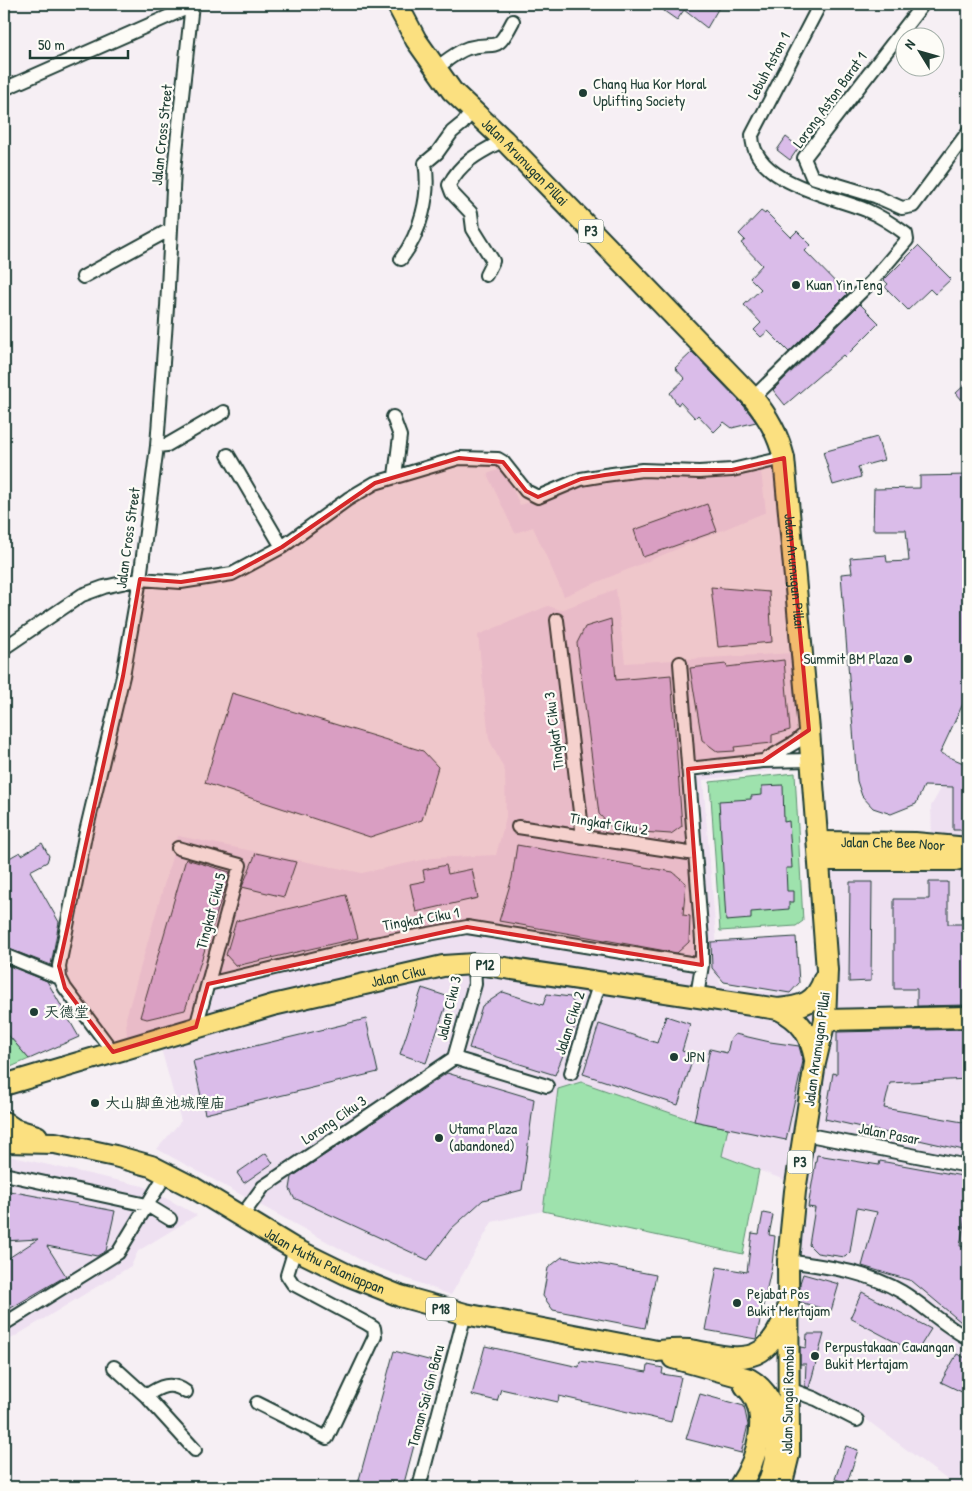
<svg xmlns="http://www.w3.org/2000/svg" width="972" height="1491" font-family="'Patrick Hand','LXGW WenKai TC',sans-serif">
	<style>
		.built { fill: #eee0f1 }
		.green { fill: #9ee2ad; stroke: #5e9070 }
		.building { fill: #dabce9; stroke: #1f3d34 }
		.lines { fill: none; stroke-linecap: round; stroke-linejoin: round }
		.minor-casing { stroke: #1f3d34; stroke-width: 16 }
		.primary-casing { stroke: #1f3d34; stroke-width: 24 }
		.minor { stroke: #fdfcf7; stroke-width: 12 }
		.primary { stroke: #fbe080; stroke-width: 20 }
		.marked { fill: #d62828; fill-opacity: 0.2; stroke: #d62828; stroke-width: 4; stroke-linejoin: round }
		.poi-dot { fill: #1f3d34; stroke: #fdfcf7; stroke-width: 2 }
		.labels { text-anchor: middle; stroke-width: 4.5; stroke-linejoin: round; paint-order: stroke }
		.shield { fill: #fdfcf7; stroke: #62766e; stroke-width: 1 }
		.shield-label { font-size: 14px; font-weight: bold; fill: #1f3d34 }
		.street-label { font-size: 15px; fill: #1f3d34; stroke: #fdfcf7 }
		.poi-label { font-size: 15px; fill: #1f3d34; stroke: #fdfcf7; text-anchor: start }
	</style>
	<rect width="100%" height="100%" fill="#f6eff4"/>
	<filter id="ink" filterUnits="userSpaceOnUse"><feTurbulence type="fractalNoise" baseFrequency=".02" numOctaves="2"/><feDisplacementMap in="SourceGraphic" scale="10" xChannelSelector="R" yChannelSelector="G"/><feConvolveMatrix kernelMatrix="1 2 1 2 8 2 1 2 1" color-interpolation-filters="sRGB"/></filter>
	<g filter="url(#ink)">
		<path class="built" d="M503,468L520,505L622,476L717,479L761,472L766,512L564,596L533,527L515,533L487,474Z
			M616,589L625,663L792,653L798,767L703,780L720,984L743,990L812,994L820,985L815,838L932,839L931,806L942,787H968V1487H957L848,1406L799,1388L797,1273L809,1189L721,1156L728,1128L558,1089L543,1211L492,1222L451,1295L368,1264L157,1149L181,1121L162,1052L146,1036L127,1039L126,1018L178,836L362,873L432,858L496,855L506,817L505,771L489,739L478,635L548,606L561,610Z
			M4,1155L143,1186L197,1215L138,1251L131,1266L4,1343Z"/>
		<path class="green" d="M795,773L803,921L796,926L720,931L710,782Z
			M4,1030L29,1059L4,1070Z
			M581,1082L694,1121L728,1128L722,1156L759,1170L743,1254L543,1211L558,1089Z"/>
		<path class="building" d="M654,4H721L707,28L684,10L677,20Z
			M786,137L799,147L790,160L777,150Z
			M761,211L765,214L766,212L791,237L797,231L811,245L805,251L847,294L789,352L768,331L761,337L754,330L761,323L744,305L761,289L750,278L762,265L741,243L745,240L739,234Z
			M918,246L951,279L935,294L930,289L908,310L885,287L888,284L884,280Z
			M860,304L879,323L845,357L843,355L785,405L773,390Z
			M692,352L744,406L756,422L732,428L724,422L714,432L698,415L695,418L680,402L678,405L670,393L685,379L675,368Z
			M968,382V407L956,393Z
			M877,437L884,460L858,467L861,477L833,485L823,452Z
			M968,475V693L940,753L968,765V830H953V787L924,786L916,804L891,814L873,808L862,796L857,781L841,574L852,573L850,558L886,555L887,562L909,561L906,530H873L874,489L920,488V476Z
			M707,504L717,531L643,557L634,530Z
			M711,587L769,592L772,642L718,647Z
			M611,619L616,680L671,675L682,826L671,834L641,832L640,830L611,827L599,814L577,643L585,627Z
			M784,660L790,730L772,735V743L734,747L735,751L718,752L702,740L690,668L726,664L727,667Z
			M232,693L423,751L438,767L422,820L370,837L205,783Z
			M783,785L784,822L789,821L792,868H786L787,891H794V902H789V909L751,912V919L726,921L719,801L751,799V796L762,795V786Z
			M42,843L49,856L47,862L30,871L59,922L51,965L4,947V861L20,852L22,855Z
			M517,845L673,872L686,883L683,915L690,916L689,942L677,953L499,921L512,878Z
			M256,853L296,862L284,897L242,887Z
			M186,859L230,872L225,888L185,1010L147,1019L140,1017Z
			M446,865L448,874L472,869L478,898L416,912L410,884L425,881L423,870Z
			M850,882H872L871,981L849,982Z
			M929,882H948V924H968V1005L917,1006V989H894V899H929Z
			M346,895L358,938L236,966L226,955L236,921Z
			M796,937L799,983L790,993L724,982L712,968L711,942Z
			M4,964L47,981L79,1037L29,1059L4,1030Z
			M422,988L449,997L426,1063L400,1054Z
			M503,992L543,1005L547,994L570,997L580,1013L555,1075L469,1048L482,1006Z
			M666,1016L690,1024L682,1051L694,1055L678,1105L583,1074L599,1024L657,1043Z
			M366,1019L378,1072L205,1114L193,1061Z
			M968,1029V1079L890,1083L884,1108L968,1123V1151L825,1119L833,1073L837,1074V1032Z
			M735,1034L770,1042L799,1046L803,1061L786,1140L694,1121L710,1049L727,1053L730,1040Z
			M447,1073L534,1099L522,1190L483,1200L451,1229L428,1260L294,1198L290,1189L292,1177Z
			M266,1153L273,1163L244,1183L237,1173Z
			M817,1155L879,1165L880,1161L968,1177V1201L960,1246L968,1247V1325L961,1322L912,1281L862,1266L877,1212L857,1208L850,1252L845,1257L817,1253L809,1245L815,1208L808,1207Z
			M4,1190L115,1211L106,1251L97,1256L47,1246L66,1276L4,1312V1261L38,1239L4,1241Z
			M763,1213L773,1215L769,1235L775,1236L772,1265L756,1339L705,1330L717,1267L747,1272L752,1233L759,1234Z
			M562,1257L656,1275L645,1328L553,1310L543,1296L548,1268Z
			M803,1274L839,1284L831,1311L800,1302V1283Z
			M862,1292L931,1329L916,1353L850,1318Z
			M807,1334H824L809,1388L805,1386L806,1364H800V1347L806,1348Z
			M485,1346L579,1367L580,1361L647,1372L648,1365L663,1368L662,1374L681,1377L671,1422L559,1396L558,1402L501,1389L497,1401L472,1395Z
			M394,1351L436,1362L403,1487H357Z
			M957,1354L968,1359V1395L941,1382Z
			M700,1394L744,1406L748,1425L741,1453L686,1439Z
			M846,1446L858,1450L847,1483L835,1479Z"/>
		<g class="lines">
			<defs>
				<path id="minor" d="M923,4L804,158L812,177L875,196L902,208L913,206L968,132
					M435,69C445,62 456,52 468,48C497,40 495,56 513,21
					M4,89L192,6
					M401,259C420,234 431,195 425,163L437,153L452,132L463,123L472,111
					M486,275L493,261L473,229L471,213L452,193L449,185C461,161 481,152 504,140
					M83,277L171,229
					M753,398L872,281L907,240L906,234C894,225 880,216 866,210C831,196 752,182 752,135L820,4
					M393,417L400,436L395,476
					M157,446L167,445L224,412
					M228,455L282,547
					M557,620L583,837
					M4,648L82,595L104,587L140,579L181,582L232,574L282,547L348,499L375,483L459,458L498,459L503,462L526,491L538,497L581,479L605,475L642,470L699,472L732,470L784,458
					M680,663L702,940V965L697,996
					M765,760L796,742L809,730
					M688,769L763,761L811,760
					M518,827L695,854
					M178,848L240,865L196,1027
					M4,955L60,978
					M208,984L374,944L467,927L702,965
					M113,1052L65,988L60,978L59,966L85,836L123,676L140,579L157,446L167,307L174,170L192,4
					M454,1058L547,1086
					M454,1058L475,984L474,964
					M571,1073L600,982
					M804,1134L968,1166
					M4,1174L147,1205L170,1219
					M241,1217L263,1187L454,1058
					M788,1261C828,1267 866,1271 902,1292C925,1306 944,1326 968,1338
					M4,1324L118,1253L166,1174
					M114,1367L146,1396L195,1450
					M789,1389L816,1399L857,1420
					M146,1396C160,1386 171,1381 186,1392
					M257,1403L327,1438L375,1336L374,1328L366,1323L293,1284L287,1275L295,1249
					M419,1487L465,1314"/>
				<g id="primary">
					<path id="s1" d="M397,4L416,40L452,91L504,140L753,398C768,417 778,434 784,458L809,730L827,970L825,1020L815,1063L795,1191L788,1261L789,1442V1454L781,1487"/>
					<path id="s2" d="M818,842L915,843L968,848"/>
					<path d="M820,860H955L968,857"/>
					<path d="M778,1009C801,1020 810,1034 815,1059"/>
					<path d="M825,1020L968,1017"/>
					<path id="s3" d="M4,1085L273,1005L443,966L474,964L492,966L778,1009C802,1007 816,1003 824,979"/>
					<path d="M4,1122L14,1129L37,1136"/>
					<path id="s4" d="M4,1142L55,1143L115,1156L151,1166L194,1188L295,1249L350,1276L400,1296L465,1314L657,1351C668,1350 678,1349 689,1350C711,1353 741,1364 761,1351C774,1342 780,1327 787,1313"/>
					<path d="M673,1358L749,1379C786,1400 780,1453 767,1487"/>
					<path d="M739,1487C757,1460 773,1411 745,1386"/>
				</g>
			</defs>
			<use href="#minor" class="minor-casing"/>
			<use href="#primary" class="primary-casing"/>
			<use href="#minor" class="minor"/>
			<use href="#primary" class="primary"/>
		</g>
	</g>
	<path class="marked" d="M459,458L503,462L526,491L538,497L581,479L605,475L642,470H732L784,458L809,730L763,761L688,769L702,965L467,927L208,984L196,1027L113,1052L65,988L59,966L123,676L140,579L181,582L232,574L282,547L375,483Z"/>
	<g class="poi-dot">
		<circle cx="583" cy="93" r="5"/>
		<circle cx="796" cy="285" r="5"/>
		<circle cx="908" cy="659" r="5"/>
		<circle cx="34" cy="1012" r="5"/>
		<circle cx="674" cy="1057" r="5"/>
		<circle cx="95" cy="1103" r="5"/>
		<circle cx="439" cy="1138" r="5"/>
		<circle cx="737" cy="1303" r="5"/>
		<circle cx="815" cy="1356" r="5"/>
	</g>
	<g class="labels">
		<g class="shield">
			<rect x="578.5" y="219.5" width="25" height="23" rx="4"/>
			<rect x="470" y="953.5" width="30" height="23" rx="4"/>
			<rect x="787.5" y="1150.5" width="25" height="23" rx="4"/>
			<rect x="426" y="1297.5" width="30" height="23" rx="4"/>
		</g>
		<g class="shield-label">
			<text x="591" y="236">P3</text>
			<text x="485" y="970">P12</text>
			<text x="800" y="1167">P3</text>
			<text x="441" y="1314">P18</text>
		</g>
		<g class="street-label">
			<text transform="translate(769 66) rotate(-62)" y="5">Lebuh Aston 1</text>
			<text transform="translate(830 100) rotate(-54)" y="5">Lorong Aston Barat 1</text>
			<text transform="translate(162 135) rotate(-84)" y="5">Jalan Cross Street</text>
			<text dy="5" stroke="none"><textPath href="#s1" startOffset="205">Jalan Arumugan Pillai</textPath></text>
			<text transform="translate(128 538) rotate(-82)" y="5">Jalan Cross Street</text>
			<text dy="5" stroke="none"><textPath href="#s1" startOffset="715">Jalan Arumugan Pillai</textPath></text>
			<text transform="translate(554 731) rotate(-97)" y="5">Tingkat Ciku 3</text>
			<text transform="translate(609 824) rotate(9)" y="5">Tingkat Ciku 2</text>
			<text dy="5" stroke="none"><textPath href="#s2" startOffset="75">Jalan Che Bee Noor</textPath></text>
			<text transform="translate(211 911) rotate(-75)" y="5">Tingkat Ciku 5</text>
			<text transform="translate(421 919) rotate(-10)" y="5">Tingkat Ciku 1</text>
			<text dy="5" stroke="none"><textPath href="#s3" startOffset="409">Jalan Ciku</textPath></text>
			<text transform="translate(449 1008) rotate(-77)" y="5">Jalan Ciku 3</text>
			<text transform="translate(570 1023) rotate(-72)" y="5">Jalan Ciku 2</text>
			<text transform="translate(817 1049) rotate(-82)" y="5">Jalan Arumugan Pillai</text>
			<text transform="translate(334 1120) rotate(-34)" y="5">Lorong Ciku 3</text>
			<text transform="translate(889 1134) rotate(11)" y="5">Jalan Pasar</text>
			<text dy="5" stroke="none"><textPath href="#s4" startOffset="348">Jalan Muthu Palaniappan</textPath></text>
			<text transform="translate(426 1396) rotate(-75)" y="5">Taman Sai Gin Baru</text>
			<text transform="translate(788 1400) rotate(-89)" y="5">Jalan Sungai Rambai</text>
		</g>
		<g class="poi-label">
			<text x="593" y="89">Chang Hua Kor Moral<tspan x="593" dy="17">Uplifting Society</tspan></text>
			<text x="806" y="290">Kuan Yin Teng</text>
			<text x="898" y="664" text-anchor="end">Summit BM Plaza</text>
			<text x="44" y="1017">天德堂</text>
			<text x="684" y="1062">JPN</text>
			<text x="105" y="1108">大山脚鱼池城隍庙</text>
			<text x="449" y="1134">Utama Plaza<tspan x="449" dy="17">(abandoned)</tspan></text>
			<text x="747" y="1299">Pejabat Pos<tspan x="747" dy="17">Bukit Mertajam</tspan></text>
			<text x="825" y="1352">Perpustakaan Cawangan<tspan x="825" dy="17">Bukit Mertajam</tspan></text>
		</g>
	</g>
	<rect width="972" height="1491" fill="none" stroke="#fdfcf7" stroke-width="20"/>
	<rect x="10" y="10" width="952" height="1471" fill="none" stroke="#1f3d34" stroke-width="2" filter="url(#ink)"/>
	<g transform="translate(920 52) rotate(307)"><circle r="24" fill="#fdfcf7" stroke="#a4b0a9"/>
	<path d="M0-4L9 19L0 12L-9 19Z" fill="#1f3d34"/>
	<text y="-8" font-size="14" font-weight="bold" text-anchor="middle" fill="#1f3d34">N</text>
	</g>
	<path d="M30 50v8h98v-8" fill="none" stroke="#1f3d34" stroke-width="2.5"/>
	<text x="38" y="50" font-size="15" fill="#1f3d34" stroke="#fdfcf7" stroke-width="4" paint-order="stroke">50 m</text>
</svg>
